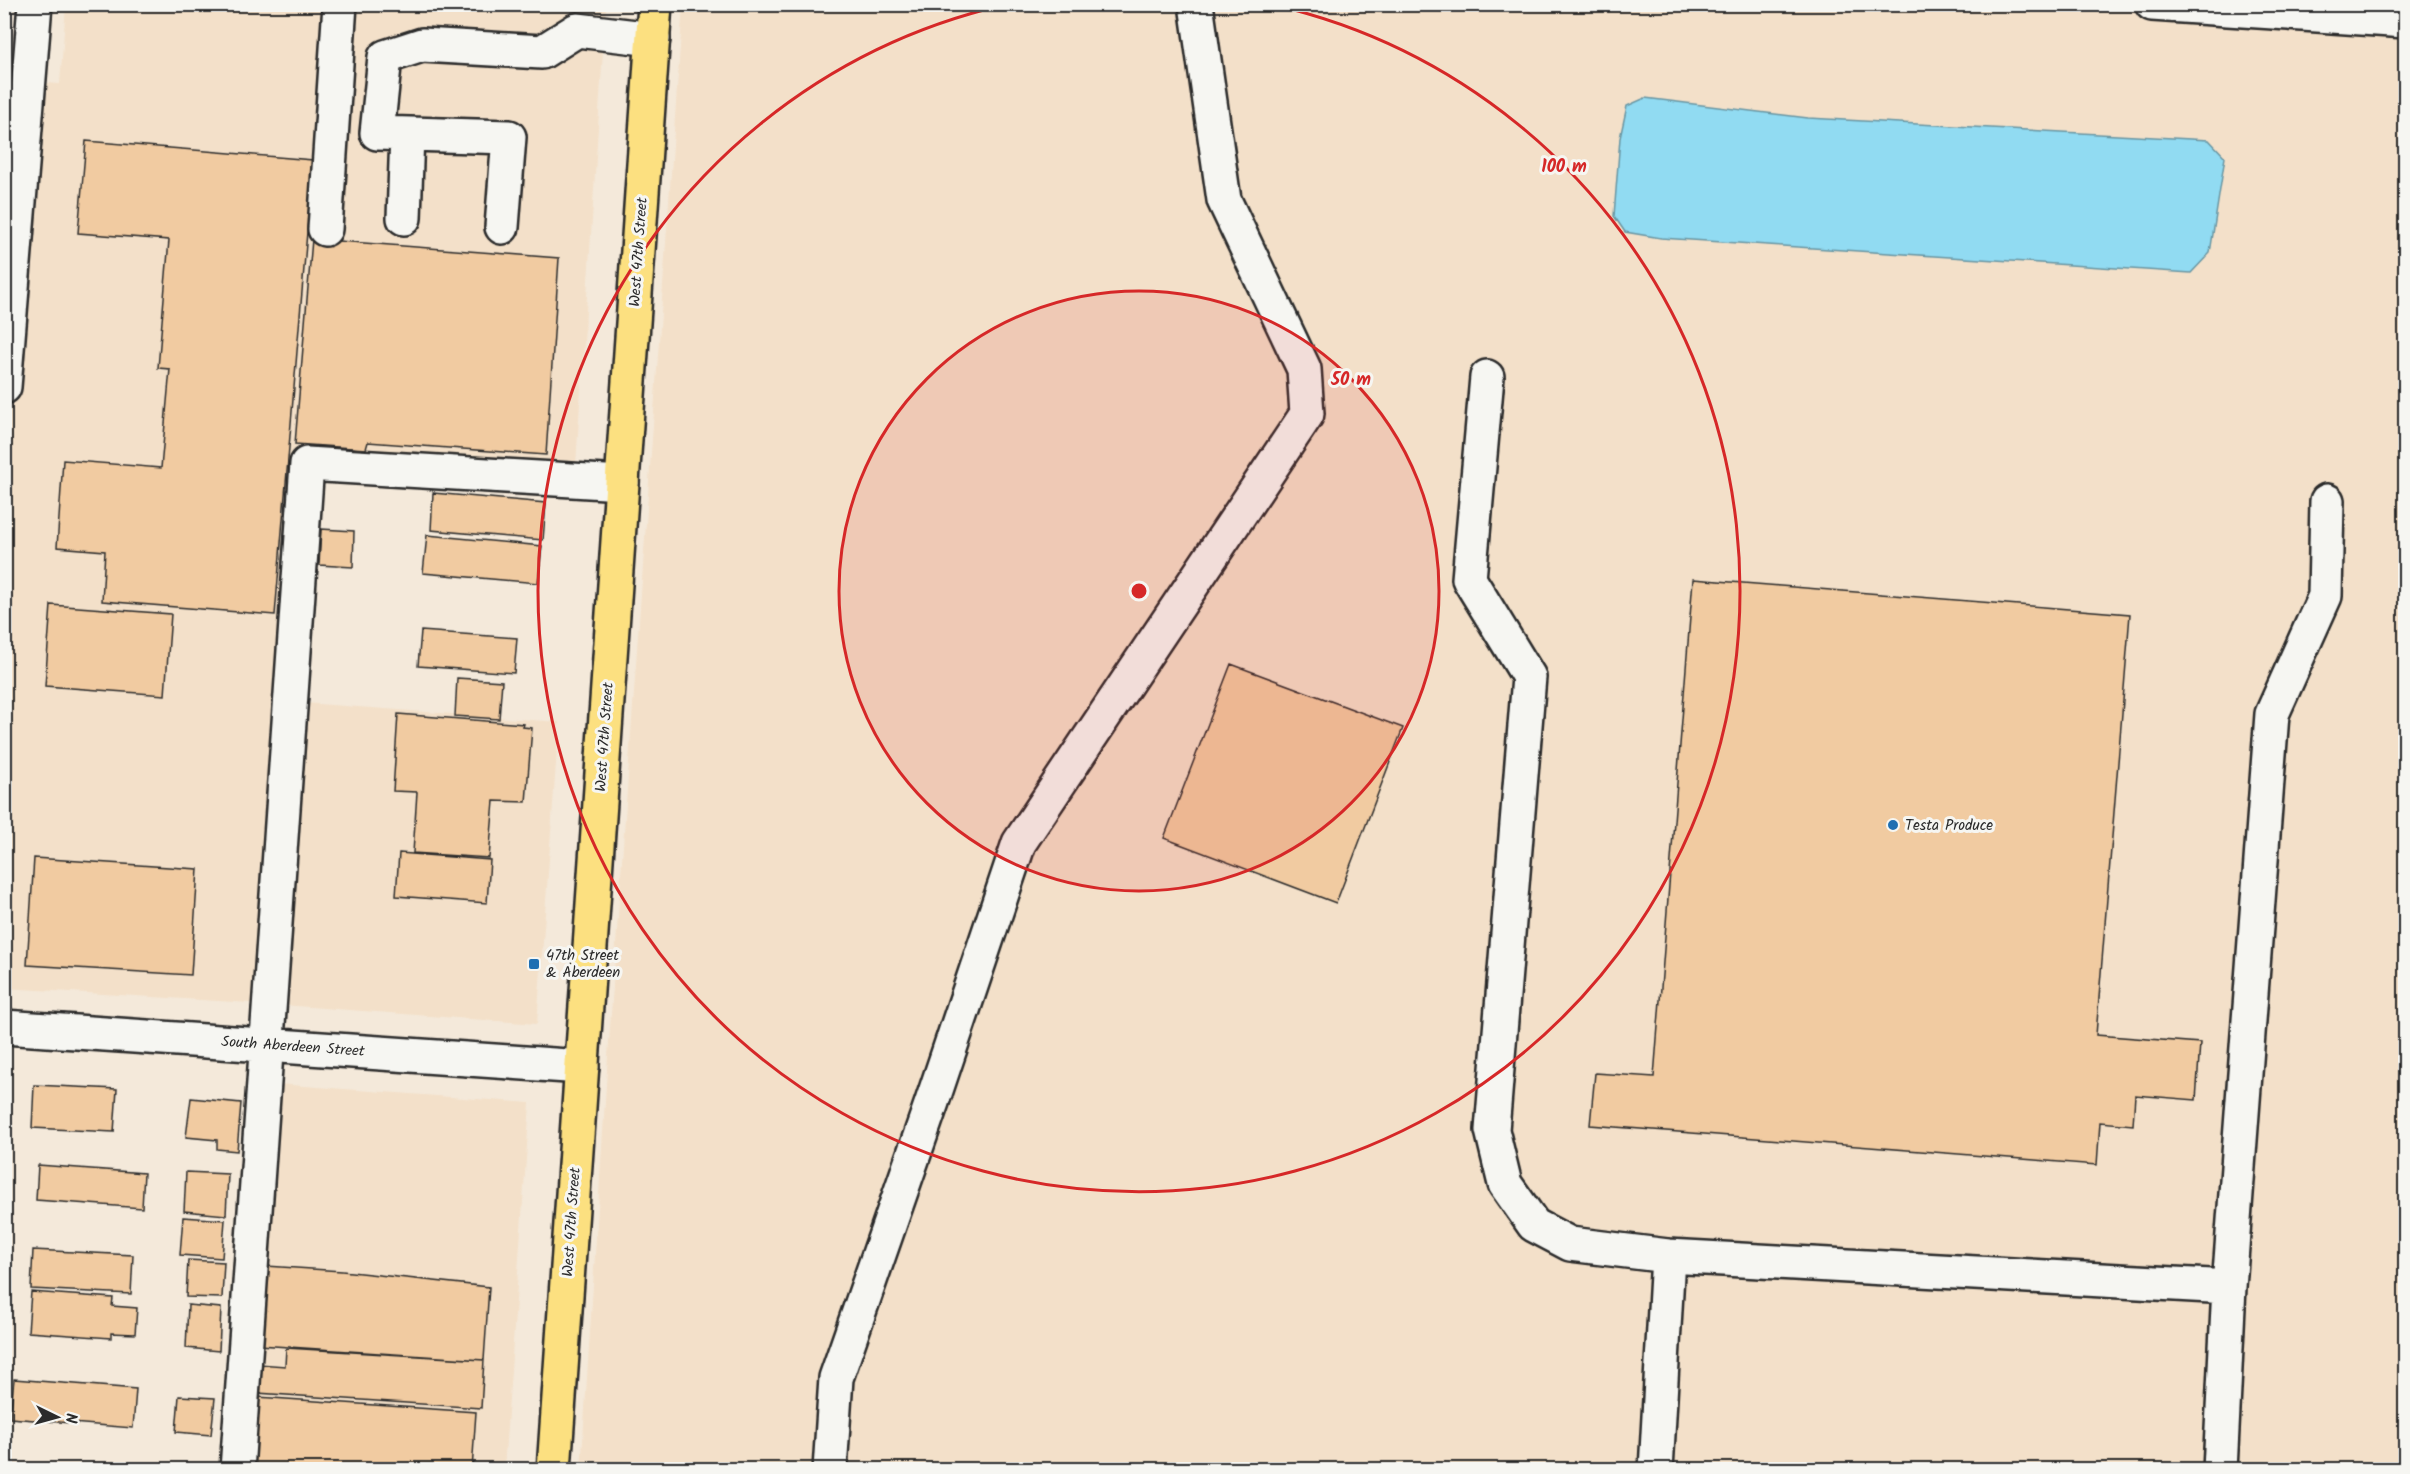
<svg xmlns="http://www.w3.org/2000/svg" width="2410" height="1474" font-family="Kalam,sans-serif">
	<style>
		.built { fill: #f3e0c9 }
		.water { fill: #91dbf2; stroke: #6895a2; stroke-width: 1.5 }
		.building { fill: #f1cba1; stroke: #2b2b2b; stroke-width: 1.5 }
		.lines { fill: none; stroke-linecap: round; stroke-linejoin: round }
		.minor-casing { stroke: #2b2b2b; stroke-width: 38 }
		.major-casing { stroke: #2b2b2b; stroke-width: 38 }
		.minor { stroke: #f6f6f2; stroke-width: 33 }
		.major { stroke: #fce080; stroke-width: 33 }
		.ring { fill: none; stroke: #d62828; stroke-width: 3 }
		.poi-dot { fill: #1f6fb2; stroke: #f6f6f2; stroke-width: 2 }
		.labels { text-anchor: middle; stroke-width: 6; stroke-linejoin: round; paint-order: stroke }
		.street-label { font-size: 15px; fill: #2b2b2b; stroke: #f6f6f2 }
		.poi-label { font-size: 15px; fill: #2b2b2b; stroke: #f6f6f2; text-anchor: start }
		.centre { fill: #d62828; stroke: #f6f6f2; stroke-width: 3 }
		.ring-label { font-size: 18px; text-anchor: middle; font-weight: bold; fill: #d62828; stroke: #f6f6f2; stroke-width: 6; stroke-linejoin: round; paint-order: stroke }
	</style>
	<rect width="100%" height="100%" fill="#f4e9da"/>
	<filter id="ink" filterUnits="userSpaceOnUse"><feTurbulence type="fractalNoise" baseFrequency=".0167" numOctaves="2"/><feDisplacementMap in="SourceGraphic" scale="12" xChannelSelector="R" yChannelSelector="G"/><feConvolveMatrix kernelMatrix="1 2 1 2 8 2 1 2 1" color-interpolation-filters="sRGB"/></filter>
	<g filter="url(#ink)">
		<path class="built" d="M66,5H606L575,480L307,464L291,702L559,722L537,1024L269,1004L5,988L4,80L60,84Z
			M683,5H2405V1469L581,1470L607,1070Z
			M264,1083L530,1103L504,1469L237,1470Z"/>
		<path class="water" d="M1645,98L1808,118L2209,140L2225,157L2210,253L2191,273L1661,238L1625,232L1614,216L1620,138L1627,106Z"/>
		<path class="building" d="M1074,4H1123V7Z
			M86,141L313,160L275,615L102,601L105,551L57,547L63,460L161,468L170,369L158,368L169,240L78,233Z
			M312,239L559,258L546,455L368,442L366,449L295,444Z
			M433,493L546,503L543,540L431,530Z
			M321,529L354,531L353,567L319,565Z
			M427,535L542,546L538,583L423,573Z
			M1693,579L2130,614L2096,1035L2200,1043L2196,1100L2135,1095L2133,1125L2100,1122L2097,1165L1590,1125L1595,1073L1654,1077Z
			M51,605L171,614L165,695L45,686Z
			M421,631L517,638L514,673L418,666Z
			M1231,664L1403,728L1336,903L1164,838Z
			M457,678L502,681L499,719L455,716Z
			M398,714L524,724L523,727L532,728L526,802L494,801L489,858L413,853L417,792L393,791Z
			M399,853L490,860L487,903L396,896Z
			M34,858L198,869L191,975L27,965Z
			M34,1085L117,1089L114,1132L32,1128Z
			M191,1098L241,1103L237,1151L217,1149V1140L186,1137Z
			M38,1165L144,1173L142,1208L36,1200Z
			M186,1172L228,1174L226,1215L184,1211Z
			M183,1217L225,1220L222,1258L180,1255Z
			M33,1250L133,1255L131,1294L31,1289Z
			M188,1260L224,1262L222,1298L186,1297Z
			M266,1266L342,1271L489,1287L484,1360L259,1345Z
			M31,1292L113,1298L112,1306L137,1308L135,1334L111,1333V1338L28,1332Z
			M188,1305L221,1308L219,1351L186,1348Z
			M286,1348L484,1360L481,1408L257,1393L259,1364L285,1366Z
			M14,1379L136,1389L133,1428L10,1418Z
			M179,1396L215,1398L211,1435L176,1432Z
			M257,1397L476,1412L472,1470H251Z
			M172,1465L203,1470H171Z
			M14,1467L50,1470H14Z"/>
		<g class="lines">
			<defs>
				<path id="minor" d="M2152,4L2406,21
					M404,218L407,134
					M502,227L509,137L377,133L385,57L422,45L542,52L577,30L653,39
					M325,229L340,4
					M1487,377L1469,579L1529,677L1492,1130L1505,1184L1534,1225L1570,1244L1668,1256L2229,1287L2272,714L2325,596L2327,501
					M4,387L35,4
					M4,1027L582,1067
					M237,1470L307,464L622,483
					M830,1470L836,1378L932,1102L1019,843L1307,414L1304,369L1224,200L1196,4
					M1656,1470L1668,1256
					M2220,1470L2229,1287"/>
				<path id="major" d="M554,1470L655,4"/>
			</defs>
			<use href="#minor" class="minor-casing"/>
			<use href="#major" class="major-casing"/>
			<use href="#minor" class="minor"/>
			<use href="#major" class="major"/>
		</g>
	</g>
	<circle cx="1139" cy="591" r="300" fill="#d62828" fill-opacity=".12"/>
	<g class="ring">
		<circle cx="1139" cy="591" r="300"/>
		<path d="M1274 5A601 601 0 1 1 1004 5"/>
	</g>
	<g class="poi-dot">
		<circle cx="1893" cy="825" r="6"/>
		<rect x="528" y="958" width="12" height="12" rx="3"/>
	</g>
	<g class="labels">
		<g class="street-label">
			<text transform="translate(638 252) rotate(-86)" y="5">West 47th Street</text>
			<text transform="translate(604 737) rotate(-86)" y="5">West 47th Street</text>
			<text transform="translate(293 1046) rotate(4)" y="5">South Aberdeen Street</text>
			<text transform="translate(571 1222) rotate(-86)" y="5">West 47th Street</text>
		</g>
		<g class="poi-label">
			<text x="1905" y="830">Testa Produce</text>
			<text x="546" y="960">47th Street<tspan x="546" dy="17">&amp; Aberdeen</tspan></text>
		</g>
	</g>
	<circle cx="1139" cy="591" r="9" class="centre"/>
	<g class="ring-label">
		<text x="1564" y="172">100 m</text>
		<text x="1351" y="385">50 m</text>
	</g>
	<rect width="2410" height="1474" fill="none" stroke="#f6f6f2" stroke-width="24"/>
	<rect x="12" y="12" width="2386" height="1450" fill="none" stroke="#2b2b2b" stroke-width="2" filter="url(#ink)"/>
	<g transform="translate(57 1417) rotate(95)" stroke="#f6f6f2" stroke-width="4.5" paint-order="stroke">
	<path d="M0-4.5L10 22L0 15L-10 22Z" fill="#2b2b2b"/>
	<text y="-9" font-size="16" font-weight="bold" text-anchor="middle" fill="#2b2b2b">N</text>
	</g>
</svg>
